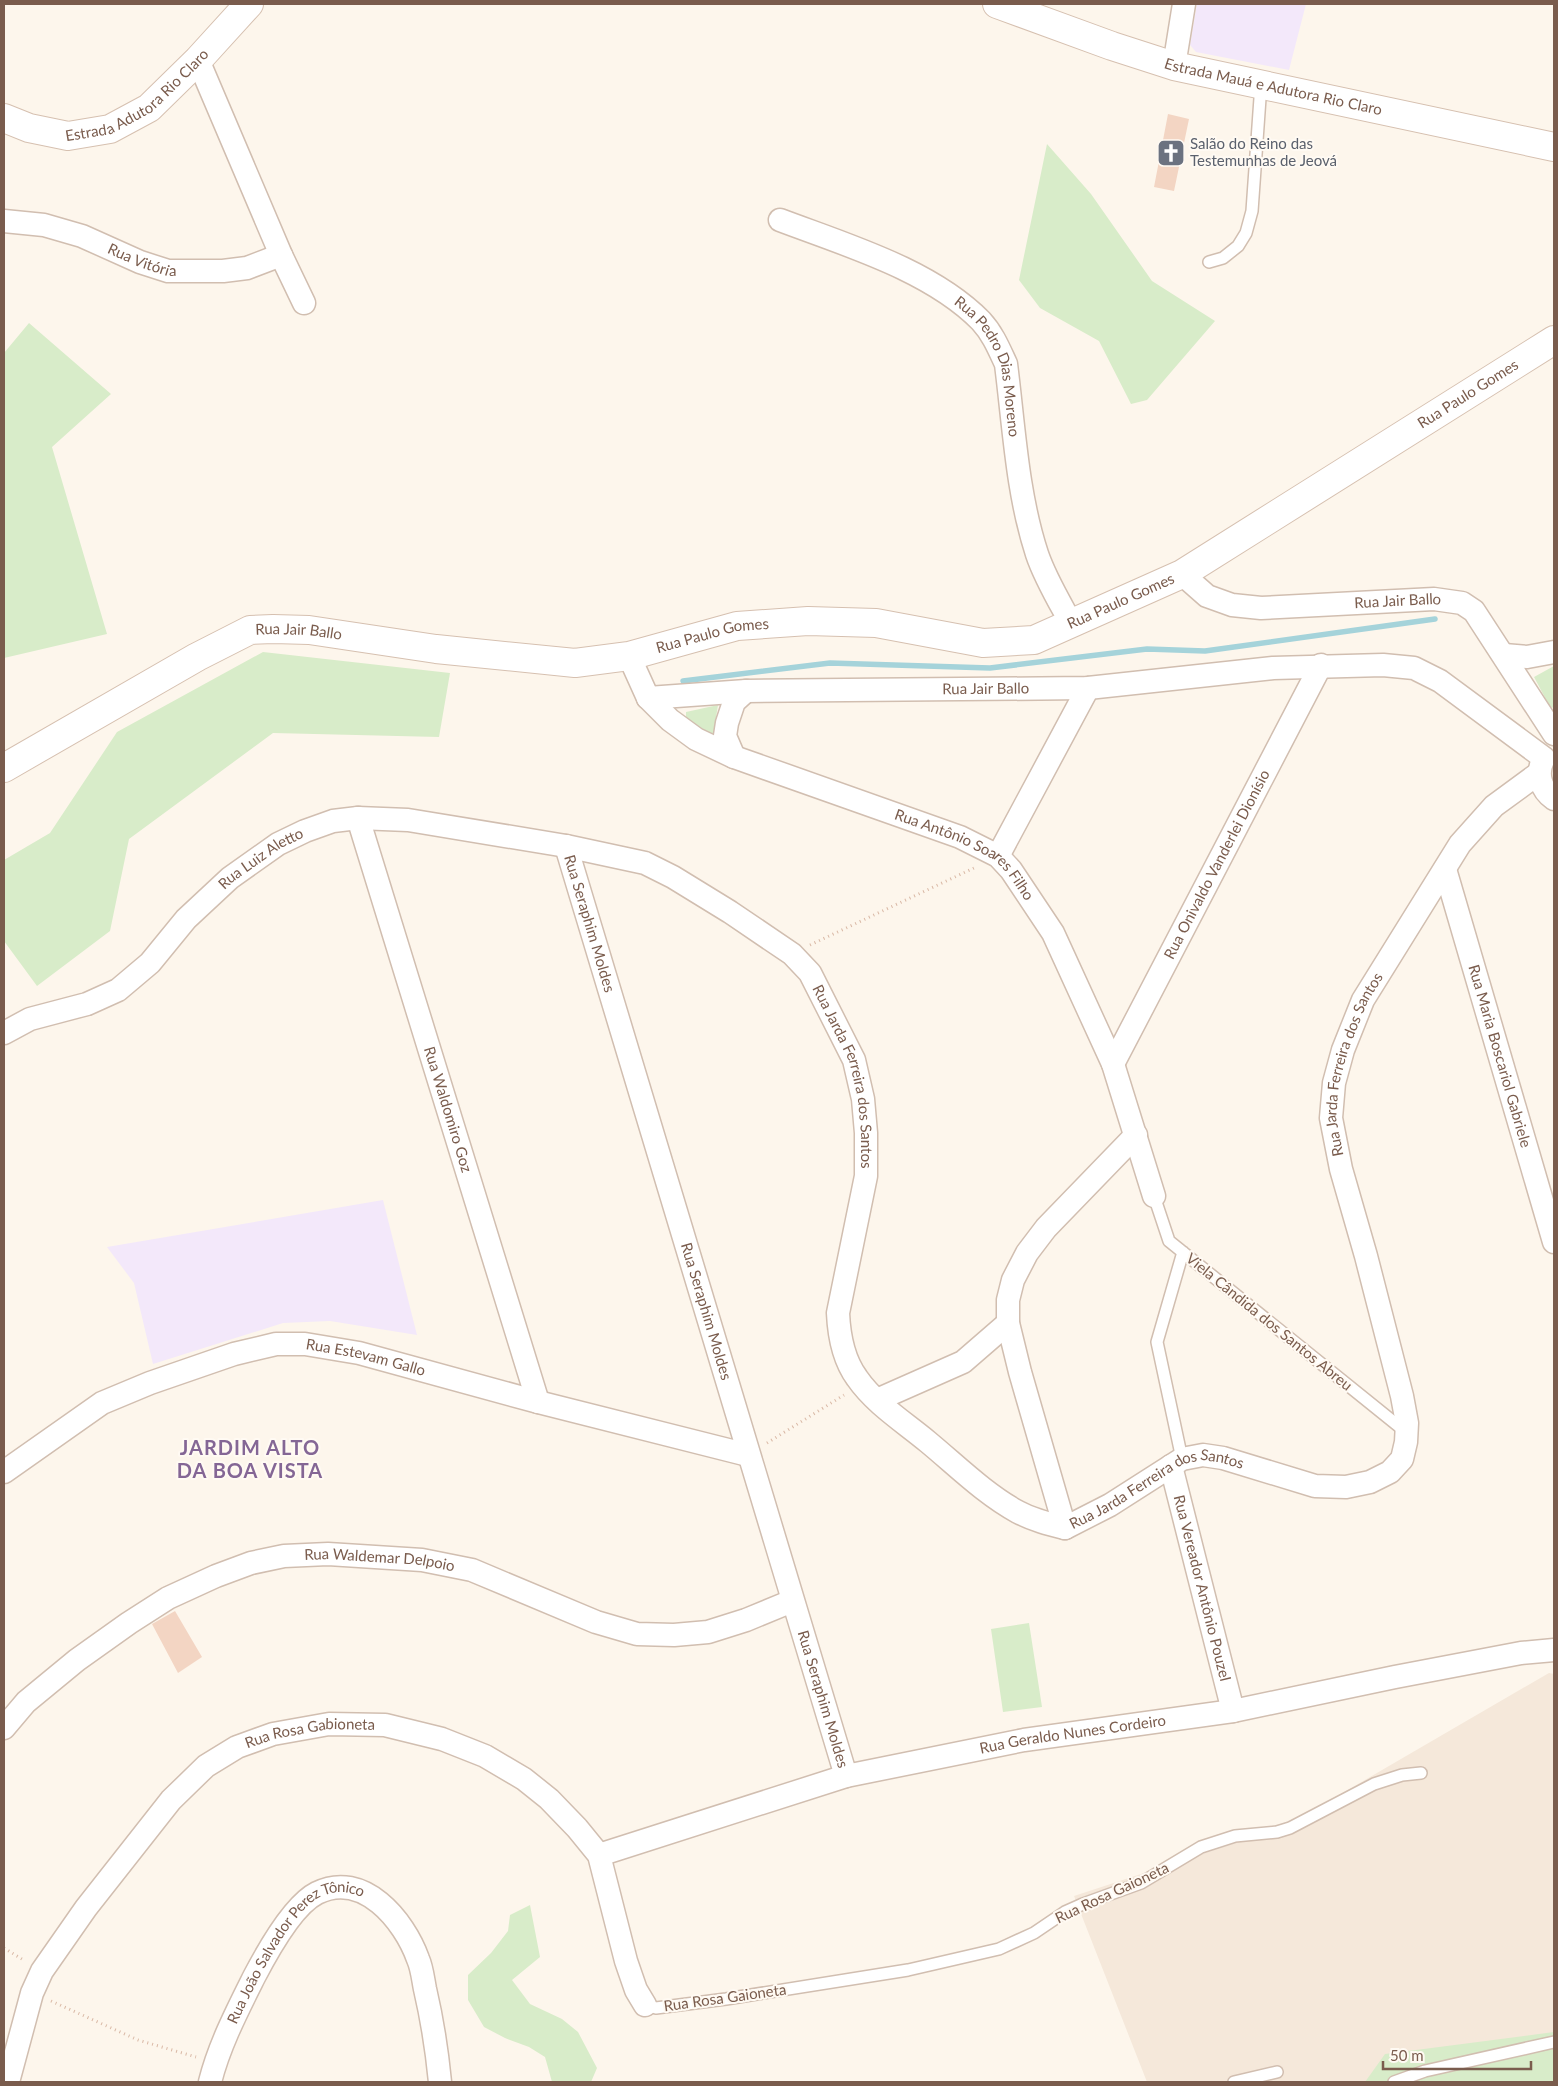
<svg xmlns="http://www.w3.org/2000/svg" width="1558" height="2086" font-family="Lato,sans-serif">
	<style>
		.residential { fill: #f5e8da }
		.education { fill: #f3e8fa }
		.green { fill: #d8ecc9 }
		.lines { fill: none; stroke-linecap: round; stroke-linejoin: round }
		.stream { stroke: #a5d3da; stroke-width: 5.5 }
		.building { fill: #f3d5c3 }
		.service-casing { stroke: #d1beb0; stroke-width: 14 }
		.minor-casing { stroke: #d1beb0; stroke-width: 25 }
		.secondary-casing { stroke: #d6c0b0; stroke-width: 30 }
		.path { stroke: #d9b8a5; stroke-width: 3; stroke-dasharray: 1 4; stroke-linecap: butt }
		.service { stroke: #fff; stroke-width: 11 }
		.minor { stroke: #fff; stroke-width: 22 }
		.secondary { stroke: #fff; stroke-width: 28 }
		.labels { text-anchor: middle; stroke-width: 4; stroke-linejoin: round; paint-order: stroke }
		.street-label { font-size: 15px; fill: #7a5c4d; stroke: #fffaf3 }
		.worship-label { font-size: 15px; fill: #5b616d; stroke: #fffaf3; text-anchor: start }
		.district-label { font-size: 20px; font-weight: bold; letter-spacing: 1px; fill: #846695; stroke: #fffaf3 }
	</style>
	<rect width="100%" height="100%" fill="#fdf6ec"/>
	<path class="residential" d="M1549,1673L1554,1674V2082H1147L1074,1896L1284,1827Z"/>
	<path class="education" d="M1197,4H1306L1289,70L1196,52L1190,45Z
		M383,1200L417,1335L330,1321L283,1323L153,1364L134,1283L107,1247Z"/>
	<path class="green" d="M1047,144L1091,194L1152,281L1215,321L1147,400L1131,404L1099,341L1040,308L1019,280Z
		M29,323L111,394L52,447L107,634L4,658V353Z
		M263,652L450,673L439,737L273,733L129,839L110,931L37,986L4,941V860L50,833L117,732Z
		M1554,666V708L1550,707L1534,677Z
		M718,705L713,736L686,720V712Z
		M1029,1623L1042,1707L1003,1712L991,1629Z
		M530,1905L540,1957L512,1980L530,2004L562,2019L578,2032L597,2068L591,2082H552L545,2057L529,2047L505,2038L484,2027L468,2000V1975L491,1953L508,1931L510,1915Z
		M1554,2032V2082H1365L1385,2054Z"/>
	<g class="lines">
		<path class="stream" d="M683,681L830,663L990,668L1147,649L1205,651L1435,619"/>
	</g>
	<path class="building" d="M1168,114L1189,119L1174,191L1154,187Z
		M175,1611L202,1657L178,1673L152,1624Z"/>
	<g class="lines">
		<defs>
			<path id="service" d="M1209,262L1223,258L1238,246L1246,233L1252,211L1261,84
				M1154,1196L1169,1241L1406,1432
				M1182,1459L1157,1342L1183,1252
				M645,2005L656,2008L726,1999L908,1970L999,1949L1034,1933L1065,1912L1083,1904L1141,1883L1201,1847L1235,1836L1277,1832L1290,1828L1374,1784L1402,1775L1421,1773
				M1234,2082L1277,2072
				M1394,2082L1425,2071L1554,2042"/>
			<g id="minor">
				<path d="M198,60L281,255L304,303"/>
				<path d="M1174,66L1184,4"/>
				<path id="s1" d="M780,220C846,245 931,270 981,321C993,334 999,349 1006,364C1014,427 1017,493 1037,554C1045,578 1059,601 1071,623"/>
				<path id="s2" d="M4,221L44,225L82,236L140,262L168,271H223L247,268L281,255"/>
				<path id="s3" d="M1182,574L1207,596L1232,605L1261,608L1434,599L1462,603L1474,611L1554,734"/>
				<path d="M1504,655L1527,657L1554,652"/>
				<path id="s4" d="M629,656L648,698L670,720L696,739L734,757L960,837L998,856L1011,870L1053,933L1113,1064L1154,1196"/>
				<path id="s5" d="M648,698L746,691L1088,688L1273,668L1383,665L1414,668L1440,681L1544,758"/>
				<path d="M734,757L725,736L727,723L734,702L746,691"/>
				<path d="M1543,760C1536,774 1541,790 1554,799"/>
				<path id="s6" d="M358,818L538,1402"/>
				<path id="s7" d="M566,846L846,1776"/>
				<path d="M998,856L1088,688"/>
				<path id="s8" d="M1445,869L1554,1242"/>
				<path id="s9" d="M4,1033L30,1019L87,1004L118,990L150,963L186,919L230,878L278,844L305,831L333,821L358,818L408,820L566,846L645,863L673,877L730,912L792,954L810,973L854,1060L863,1099L866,1133V1176L838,1313C839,1335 843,1359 857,1378C875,1404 904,1422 928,1442C957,1466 985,1494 1018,1512C1033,1520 1049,1524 1065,1528L1110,1505L1182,1459L1203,1455L1223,1458L1315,1486L1346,1487L1370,1482L1390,1472L1402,1459L1406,1442L1407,1423L1402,1396L1366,1256L1341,1169L1331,1118L1334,1083L1343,1050L1363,1000L1460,844L1494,806L1539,773"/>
				<path id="s10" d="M1113,1064L1321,665"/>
				<path d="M877,1400L963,1362L1008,1323"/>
				<path id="s11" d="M1171,1466L1233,1711"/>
				<path id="s12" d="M4,1472L102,1403L150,1383L234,1354L276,1344H305L359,1353L538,1402L748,1455"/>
				<path d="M1065,1528L1020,1372L1008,1323V1300L1013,1280L1027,1253L1046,1228L1136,1135"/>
				<path id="s13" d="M4,1728L26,1702L77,1660L129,1623L168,1598L216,1576L251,1563L284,1556L328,1554L422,1560L472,1570L596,1622L637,1634L674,1635L708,1632L746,1620L792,1601"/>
				<path id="s14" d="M599,1855L846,1776L1024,1740L1233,1711L1395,1677L1521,1653L1554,1650"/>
				<path id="s15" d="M8,2082L32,1993L42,1971L86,1908L171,1800L206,1766L237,1747L273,1734L329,1724L385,1725L442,1739L485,1756L524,1779L549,1799L577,1828L599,1855L626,1961L636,1990L645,2005"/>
				<path id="s16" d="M210,2082C219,2046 237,2011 254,1977C266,1954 293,1905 317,1893C363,1870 404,1920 418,1959C422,1968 423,1979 425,1989C432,2019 437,2051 440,2082"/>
			</g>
			<g id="secondary">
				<path id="s17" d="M997,4L1112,46L1174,66L1554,147"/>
				<path id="s18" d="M4,118L29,128L68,136L110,129L149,108L198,60L249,4"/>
				<path id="s19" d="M4,768L197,657L250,630L273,629L309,630L436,649L575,663L629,656L737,626L808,621L876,623L983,643L1034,640L1182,574L1554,340"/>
			</g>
		</defs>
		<use href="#service" class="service-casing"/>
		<use href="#minor" class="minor-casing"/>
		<use href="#secondary" class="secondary-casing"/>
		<path class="path" d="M810,945L974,868
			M767,1443L844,1395
			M4,1948L25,1961
			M51,2001L138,2040L196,2057"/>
		<use href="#service" class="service"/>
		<use href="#minor" class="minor"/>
		<use href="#secondary" class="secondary"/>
	</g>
	<defs>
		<symbol id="church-square" viewBox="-11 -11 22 22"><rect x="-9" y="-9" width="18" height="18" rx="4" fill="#6b7280" stroke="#fffaf3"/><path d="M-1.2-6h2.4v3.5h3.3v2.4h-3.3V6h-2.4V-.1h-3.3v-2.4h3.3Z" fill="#fff"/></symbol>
	</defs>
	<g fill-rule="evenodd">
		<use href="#church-square" x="1155" y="137" width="32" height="32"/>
	</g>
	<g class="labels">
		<g class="street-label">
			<text dy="5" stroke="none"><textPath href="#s17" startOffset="289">Estrada Mauá e Adutora Rio Claro</textPath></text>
			<text dy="5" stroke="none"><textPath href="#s18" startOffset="149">Estrada Adutora Rio Claro</textPath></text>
			<text dy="5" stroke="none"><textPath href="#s2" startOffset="145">Rua Vitória</textPath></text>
			<text dy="5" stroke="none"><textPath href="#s1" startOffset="272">Rua Pedro Dias Moreno</textPath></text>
			<text dy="5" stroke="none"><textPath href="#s19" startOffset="1575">Rua Paulo Gomes</textPath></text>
			<text dy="5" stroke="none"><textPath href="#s19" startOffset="1170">Rua Paulo Gomes</textPath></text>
			<text dy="5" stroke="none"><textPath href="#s3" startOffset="226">Rua Jair Ballo</textPath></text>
			<text dy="5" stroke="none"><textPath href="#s19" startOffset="331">Rua Jair Ballo</textPath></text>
			<text dy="5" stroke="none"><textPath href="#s19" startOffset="750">Rua Paulo Gomes</textPath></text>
			<text dy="5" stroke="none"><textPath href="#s5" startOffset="338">Rua Jair Ballo</textPath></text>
			<text dy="5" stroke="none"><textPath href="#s4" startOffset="405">Rua Antônio Soares Filho</textPath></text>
			<text dy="5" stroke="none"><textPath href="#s9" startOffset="318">Rua Luiz Aletto</textPath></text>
			<text dy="5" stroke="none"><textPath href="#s10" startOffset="225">Rua Onivaldo Vanderlei Dionísio</textPath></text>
			<text dy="5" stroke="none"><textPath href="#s7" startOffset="81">Rua Seraphim Moldes</textPath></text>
			<text dy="5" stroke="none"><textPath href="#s8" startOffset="195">Rua Maria Boscariol Gabriele</textPath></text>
			<text dy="5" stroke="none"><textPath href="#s9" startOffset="2376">Rua Jarda Ferreira dos Santos</textPath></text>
			<text dy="5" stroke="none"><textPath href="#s9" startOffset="1026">Rua Jarda Ferreira dos Santos</textPath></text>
			<text dy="5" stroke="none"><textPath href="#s6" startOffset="305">Rua Waldomiro Goz</textPath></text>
			<text dy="5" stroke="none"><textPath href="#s7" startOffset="486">Rua Seraphim Moldes</textPath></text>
			<text transform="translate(1269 1322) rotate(39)" y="5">Viela Cândida dos Santos Abreu</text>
			<text dy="5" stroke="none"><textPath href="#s12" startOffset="395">Rua Estevam Gallo</textPath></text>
			<text dy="5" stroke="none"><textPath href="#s9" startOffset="1701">Rua Jarda Ferreira dos Santos</textPath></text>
			<text dy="5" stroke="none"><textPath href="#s13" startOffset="430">Rua Waldemar Delpoio</textPath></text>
			<text dy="5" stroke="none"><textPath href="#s11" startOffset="126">Rua Vereador Antônio Pouzel</textPath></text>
			<text dy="5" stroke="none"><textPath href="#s7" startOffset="891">Rua Seraphim Moldes</textPath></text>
			<text dy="5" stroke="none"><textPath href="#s14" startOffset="490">Rua Geraldo Nunes Cordeiro</textPath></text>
			<text dy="5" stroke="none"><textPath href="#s15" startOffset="491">Rua Rosa Gabioneta</textPath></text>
			<text transform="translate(1112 1893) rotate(-25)" y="5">Rua Rosa Gaioneta</text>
			<text dy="5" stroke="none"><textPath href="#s16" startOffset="166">Rua João Salvador Perez Tônico</textPath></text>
			<text transform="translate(725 1998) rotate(-8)" y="5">Rua Rosa Gaioneta</text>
		</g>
		<g class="worship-label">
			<text x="1190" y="149">Salão do Reino das<tspan x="1190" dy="17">Testemunhas de Jeová</tspan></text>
		</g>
		<g class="district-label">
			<text x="250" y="1455">JARDIM ALTO<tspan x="250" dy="23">DA BOA VISTA</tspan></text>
		</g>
	</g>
	<rect width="1558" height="2086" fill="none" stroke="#7a5c4d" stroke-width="10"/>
	<path d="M1383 2061v8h148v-8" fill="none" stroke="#7a5c4d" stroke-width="2.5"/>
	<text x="1390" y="2061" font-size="15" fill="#7a5c4d" stroke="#fffaf3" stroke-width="4" paint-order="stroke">50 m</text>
</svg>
